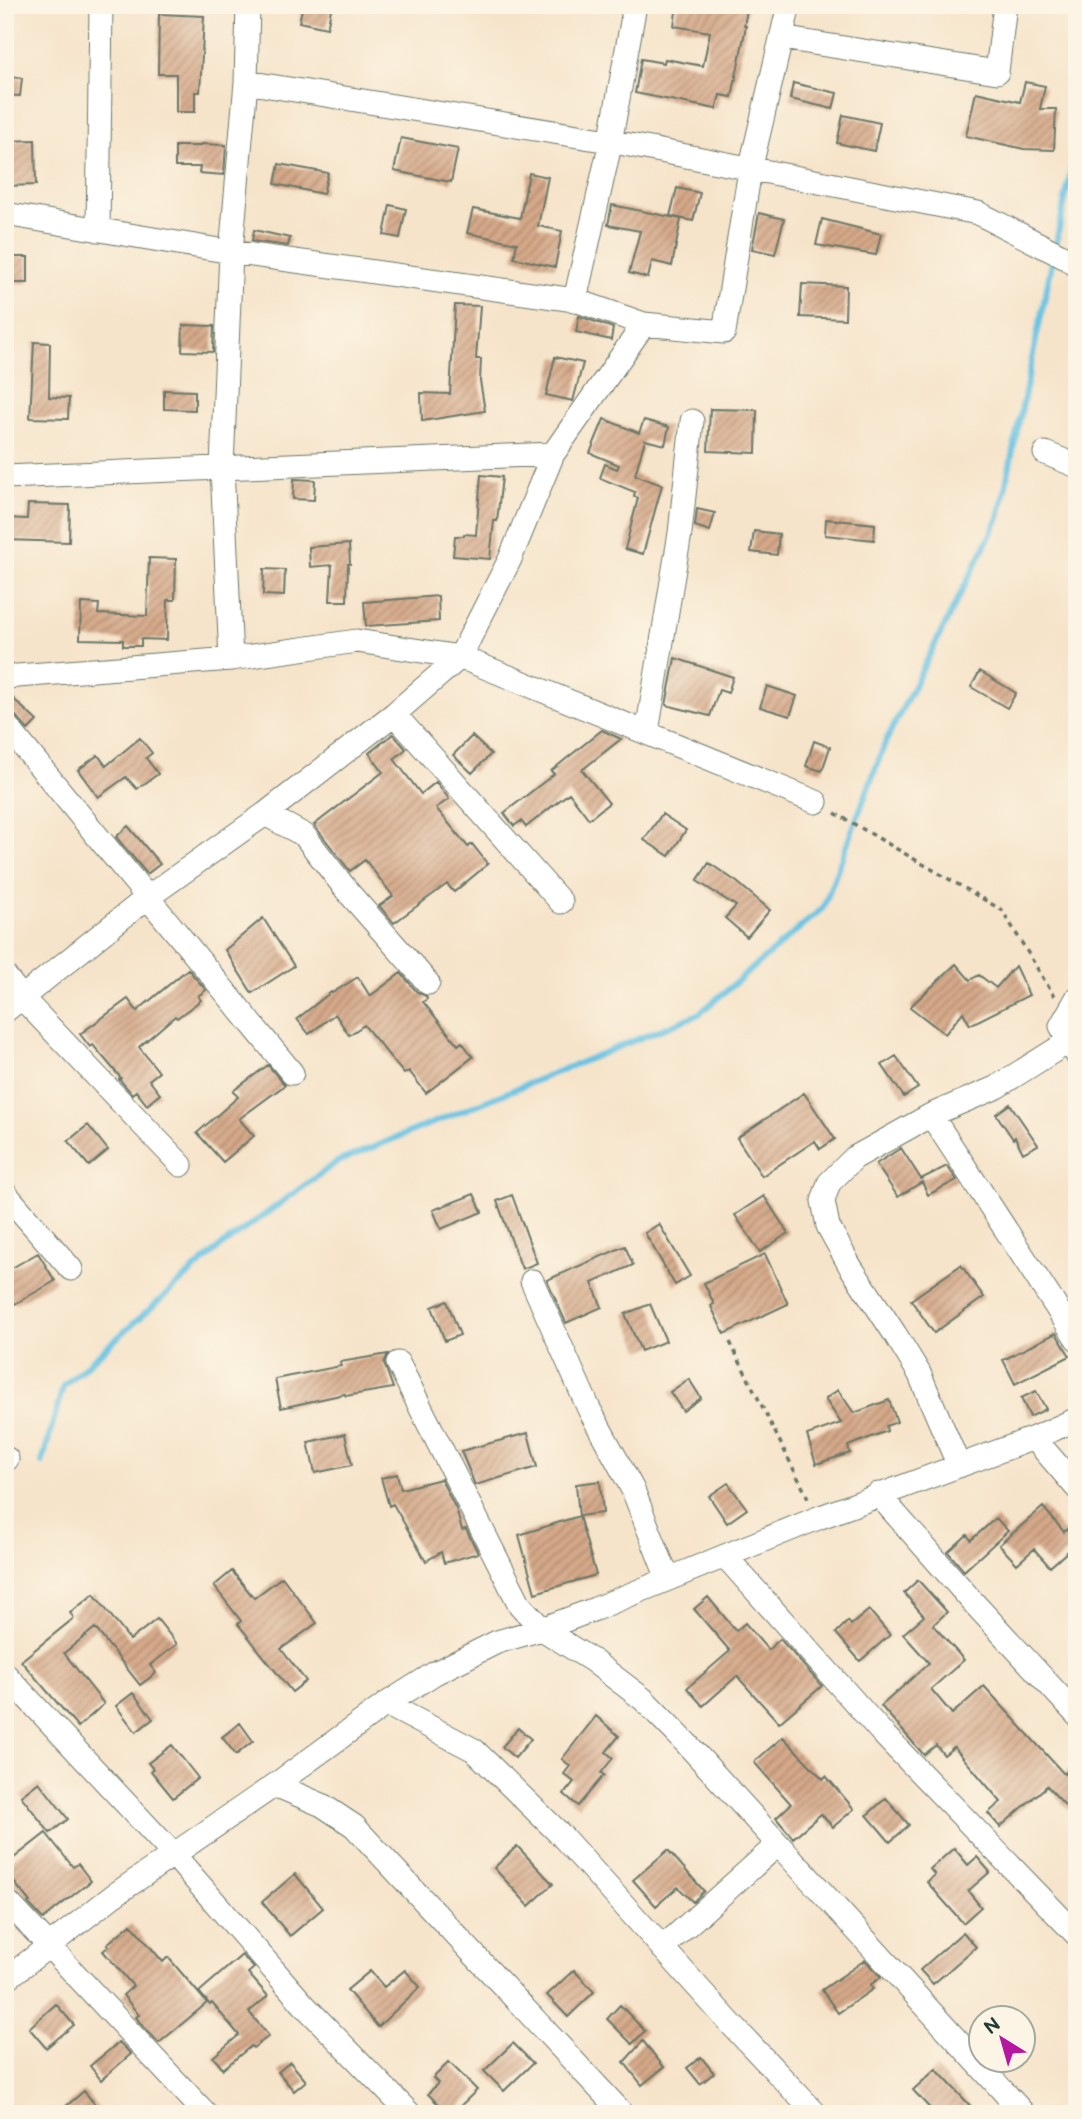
<svg xmlns="http://www.w3.org/2000/svg" width="1082" height="2119" font-family="'Balsamiq Sans',sans-serif">
	<style>
		.lines { fill: none; stroke-linecap: round; stroke-linejoin: round }
		.stream { stroke: #65c2e3; stroke-width: 6 }
		.building { fill: url(#building-hatch) }
		.minor-casing { stroke: #6a7768; stroke-width: 25 }
		.path { stroke: #6a7768; stroke-width: 3.5; stroke-dasharray: 5 5; stroke-linecap: butt }
		.minor { stroke: #fff; stroke-width: 23 }
	</style>
	<defs>
		<pattern id="building-hatch" width="6" height="6" patternUnits="userSpaceOnUse" patternTransform="scale(1.75)"><rect width="6" height="6" fill="#d6a989"/><path d="M-1 1l2-2M0 6l6-6M5 7l2-2" fill="none" stroke="#ad8b71"/></pattern>
	</defs>
	<rect width="100%" height="100%" fill="#fcf5e5"/>
	<filter id="ink" filterUnits="userSpaceOnUse"><feTurbulence type="fractalNoise" baseFrequency=".0143" numOctaves="2"/><feDisplacementMap in="SourceGraphic" scale="14" xChannelSelector="R" yChannelSelector="G"/><feConvolveMatrix kernelMatrix="1 2 1 2 8 2 1 2 1" color-interpolation-filters="sRGB"/></filter>
	<filter id="wash" filterUnits="userSpaceOnUse"><feTurbulence type="fractalNoise" baseFrequency=".00686" numOctaves="4" result="noise"/><feDisplacementMap in="SourceGraphic" scale="28" xChannelSelector="R" yChannelSelector="G"/><feGaussianBlur stdDeviation="1.57" result="paint"/><feColorMatrix in="noise" values="0 0 0 0 0 0 0 0 0 0 0 0 0 0 0 0 0 1.4 0 .05"/><feComposite in="paint" operator="in"/></filter>
	<g filter="url(#wash)">
		<rect width="100%" height="100%" fill="#f6e4ca"/>
		<g class="lines">
			<path class="stream" d="M1055,248L1077,142
				M42,1463L63,1386L220,1247L337,1162L699,1014L823,908L886,741L999,518L1053,258"/>
		</g>
		<g id="blocks">
			<path class="building" d="M303,5H332L327,28L299,22Z
				M677,5H748L744,26H746L732,97L720,95L716,109L635,93L641,59L664,63L665,59L703,66L710,32L674,26Z
				M159,14L204,16L200,92H195V112H176V74H158Z
				M5,77L22,78L20,96L5,95Z
				M1025,82L1045,86L1040,109H1056L1054,150L1024,149L966,136L976,92L1020,102Z
				M793,83L837,93L833,109L790,99Z
				M843,115L880,123L874,151L837,143Z
				M401,138L458,149L451,182L394,171Z
				M35,140L36,185L5,186V141Z
				M201,144L226,145L224,175L199,173L200,167H175V146H201Z
				M279,164L328,173L323,194L275,184Z
				M529,173L548,177L538,226L562,231L555,267L514,258L517,243L467,233L473,209L520,218Z
				M677,188L700,193L693,221L670,216Z
				M390,205L406,209L400,238L384,235Z
				M612,205L681,219L672,266L652,261L648,278L629,273L640,231L608,225Z
				M759,213L784,219L775,254L752,249Z
				M822,219L881,234L876,255L816,245Z
				M254,230L290,238L288,246L252,241Z
				M11,257H28V283H11Z
				M802,284L846,286L845,319L800,317Z
				M455,305L480,306L476,359H481L480,381L485,411L422,421L421,393L450,394Z
				M579,316L613,328L611,340L576,332Z
				M183,325L214,326L213,352L182,351Z
				M34,342L50,343L49,397L69,398L68,419L30,418Z
				M555,357L583,363L573,401L546,395Z
				M164,390L195,391V410L164,409Z
				M710,409L757,410L756,453L708,451Z
				M604,419L639,433L644,420L669,427L665,445L645,440L635,475L662,485L643,554L625,549L638,498L634,496L635,492L600,478L605,464L617,469L619,465L590,453Z
				M481,475L502,477L497,521H494L490,559L453,556L455,536H464V534L476,535Z
				M294,479L315,480L314,500L293,499Z
				M28,504L70,505L69,542L5,540V518L27,519Z
				M697,509L715,513L710,531L695,526Z
				M826,519L875,524L874,540L825,535Z
				M754,531L779,534L777,555L751,552Z
				M349,544L350,564H348L347,601H330L332,565L310,567L309,547Z
				M149,558L176,559L175,600H168L167,640L141,639V646H123V640L80,639L81,603L99,604L98,614L147,616Z
				M264,569L285,570L284,596L263,595Z
				M438,596L439,621L366,626L364,602Z
				M675,658L733,677L728,693L719,690L710,716L666,705Z
				M980,671L1016,693L1007,708L971,687Z
				M767,686L797,696L790,716L760,707Z
				M5,691L37,721L28,730L15,715L5,710Z
				M602,730L621,739L582,770L609,803L589,819L569,793L526,827L521,821L514,826L504,813L554,774L551,771Z
				M393,734L406,749L394,759L421,794L436,782L449,799L436,808L468,847L472,844L488,864L454,892L447,884L394,923L379,906L393,896L365,860L350,871L314,825L383,772L369,753Z
				M472,736L491,754L472,773L453,755Z
				M140,738L152,753L146,758L158,774L137,789L126,777L98,797L78,770L98,755L106,766Z
				M814,741L830,747L822,771L806,766Z
				M662,814L686,830L669,856L644,840Z
				M128,826L160,864L147,874L116,837Z
				M709,863L737,882L770,910L747,937L725,918L736,906L697,881Z
				M263,918L294,966L252,993L225,950Z
				M956,964L970,980L979,975L996,988L1015,966L1029,995L970,1025L963,1012L945,1034L910,1007Z
				M188,969L206,990L198,996L201,1000L177,1018L175,1016L139,1047L159,1072L149,1080L160,1094L147,1105L136,1091L132,1094L119,1079L121,1078L93,1045L90,1047L80,1034L128,999L137,1011Z
				M401,973L417,992L426,996L427,999L423,1002L458,1045L462,1042L473,1057L426,1093L409,1071L404,1074L364,1025L349,1035L335,1014L309,1034L297,1019L331,992L332,993L358,977L370,996Z
				M896,1056L918,1088L904,1097L882,1065Z
				M268,1065L285,1085L239,1119L254,1136L223,1162L197,1133L238,1097L233,1091Z
				M804,1093L835,1139L820,1149L815,1141L762,1176L737,1138Z
				M1010,1104L1038,1145L1023,1153L1015,1137L1013,1139L996,1114Z
				M88,1125L108,1150L89,1166L68,1141Z
				M901,1148L921,1179L947,1166L957,1180L928,1195L922,1182L898,1197L876,1164Z
				M474,1194L482,1212L441,1229L433,1210Z
				M512,1195L537,1263L522,1269L497,1201Z
				M764,1196L788,1233L760,1252L735,1215Z
				M659,1224L690,1276L675,1285L645,1233Z
				M625,1246L633,1265L592,1283L602,1307L566,1323L547,1280Z
				M38,1253L55,1281L15,1304L5,1286V1272Z
				M765,1254L788,1304L724,1334L711,1306L714,1304L704,1283Z
				M961,1265L984,1297L934,1333L911,1300Z
				M447,1301L460,1335L445,1341L432,1307Z
				M650,1304L666,1341L641,1351L625,1314Z
				M1056,1333L1070,1356L1015,1384L1003,1360Z
				M388,1354L384,1363L393,1388L346,1396L345,1394L281,1408L275,1379L341,1366L340,1362Z
				M689,1379L701,1398L683,1411L670,1392Z
				M838,1390L854,1413L889,1400L897,1422L886,1426L887,1431L848,1446L850,1453L816,1464L807,1435L841,1423L825,1399Z
				M1036,1391L1046,1409L1030,1417L1021,1398Z
				M528,1433L537,1467L475,1485L461,1451Z
				M345,1434L352,1465L315,1473L308,1442Z
				M397,1474L401,1489L441,1479L456,1509L462,1530L466,1529L478,1553L444,1563L441,1552L426,1561L393,1504L389,1506L381,1478Z
				M600,1481L603,1513L579,1516L576,1484Z
				M728,1483L747,1509L727,1523L709,1496Z
				M1043,1507L1064,1532L1067,1529L1077,1543L1050,1567L1034,1549L1017,1564L999,1545Z
				M579,1516L596,1575L535,1593L519,1535Z
				M996,1518L1008,1531L964,1571L948,1552L967,1535L971,1540Z
				M232,1571L254,1598L282,1577L317,1623L281,1649L306,1681L292,1692L238,1624L241,1621L214,1586Z
				M918,1580L947,1612L933,1625L964,1660L931,1689L952,1714L984,1686L1064,1774L1077,1762V1818L1047,1786L1000,1827L988,1813L1001,1802L954,1747L944,1755L936,1745L924,1755L881,1706L929,1663L903,1634L924,1616L904,1593Z
				M94,1594L130,1640L157,1619L177,1644L150,1665L156,1673L140,1685L95,1628L64,1653L104,1704L78,1727L21,1661L74,1618L70,1613Z
				M708,1597L736,1631L745,1623L768,1650L780,1639L822,1686L779,1723L737,1676L703,1706L687,1688L730,1651L694,1609Z
				M869,1610L890,1635L860,1661L836,1633L848,1621L851,1625Z
				M133,1693L153,1719L136,1732L116,1706Z
				M596,1716L619,1736L606,1752L613,1758L601,1773L604,1775L578,1806L564,1794L574,1782L564,1774L570,1766L562,1759Z
				M240,1723L253,1741L236,1755L222,1737Z
				M518,1728L531,1739L515,1758L502,1747Z
				M783,1737L823,1779L826,1776L854,1809L833,1827L821,1814L793,1838L776,1818L791,1804L754,1762Z
				M172,1745L198,1778L173,1798L151,1771L153,1769L148,1763Z
				M39,1782L68,1819L50,1833L21,1796Z
				M886,1798L909,1825L890,1842L867,1815Z
				M46,1833L73,1867L78,1864L91,1881L43,1919L28,1903L30,1902L5,1871V1865Z
				M517,1846L553,1884L529,1906L494,1868Z
				M954,1848L968,1865L977,1857L990,1872L968,1891L981,1907L963,1923L927,1882L935,1875L930,1869Z
				M668,1850L704,1891L693,1902L678,1887L656,1906L633,1880Z
				M295,1874L323,1908L290,1936L262,1902Z
				M131,1924L163,1962L168,1957L207,2003L159,2043L141,2024L136,2017L139,2015L123,1995L133,1986L103,1951L109,1946L107,1944Z
				M963,1932L976,1947L933,1984L920,1970Z
				M242,1955L254,1968L248,1973L268,1996L249,2012L269,2036L253,2048L251,2046L223,2069L213,2057L239,2035L212,2003L210,2005L199,1992Z
				M865,1960L881,1977L870,1985L873,1989L838,2013L822,1990Z
				M405,1970L420,1987L378,2027L347,1990L370,1971L384,1987Z
				M574,1970L594,1992L568,2017L547,1995Z
				M56,2004L74,2025L46,2048L29,2028Z
				M620,2005L645,2031L632,2044L607,2019Z
				M643,2041L664,2067L642,2085L624,2062Z
				M119,2042L131,2054L101,2080L90,2066Z
				M513,2043L533,2063L504,2091L484,2071Z
				M701,2057L714,2073L700,2084L687,2068Z
				M290,2062L306,2081L294,2091L278,2072Z
				M449,2062L477,2090L452,2114H448L428,2094L438,2083L433,2078Z
				M936,2069L978,2114H935L913,2090Z
				M84,2091L103,2114H57Z"/>
		</g>
	</g>
	<g filter="url(#ink)">
		<use href="#blocks" fill-opacity="0" stroke="#6a7768" stroke-width="2"/>
		<g class="lines">
			<defs>
				<path id="minor" d="M781,38L997,72L1005,5
					M246,82L609,141L978,213L1068,259L1077,266
					M5,214L231,252L575,300L644,324L724,332L750,170L789,5
					M98,230L101,5
					M575,300L608,154L635,5
					M1045,453L1077,466
					M5,477L553,454
					M231,659L222,467L231,252L246,82L248,5
					M5,677L231,659L357,641L460,657L816,802
					M394,714L561,902
					M5,724L292,1073
					M647,732L680,533L692,421
					M265,814L304,835L348,892L428,983
					M5,976L23,999L181,1165
					M1077,998L1061,1026L1077,1055
					M5,1011L148,897L265,814L394,714L460,657L510,559L553,454L644,324
					M931,1115L1077,1339
					M5,1193L71,1269
					M532,1281L589,1409L633,1490L668,1579
					M398,1363L520,1605L542,1629L593,1661L643,1699L687,1744L1024,2114
					M1034,1438L1077,1488
					M5,1458L7,1459
					M959,1466L919,1373L895,1334L850,1266L828,1226L823,1201L829,1183L854,1158L931,1115L995,1088L1068,1042
					M878,1494L972,1601L1077,1715
					M726,1557L884,1735L1077,1935
					M5,1674L173,1854L304,2005L410,2114
					M386,1704L474,1750L561,1835L730,2023L816,2114
					M275,1785L322,1805L354,1826L623,2114
					M5,1899L206,2114
					M662,1948L777,1845
					M5,1980L113,1896L275,1785L386,1704L435,1673L497,1642L542,1629L595,1609L818,1518L1034,1438L1077,1419
					M5,2112L7,2114"/>
			</defs>
			<use href="#minor" class="minor-casing"/>
			<path class="path" d="M835,813L1002,910L1054,996
				M730,1342L809,1500"/>
			<use href="#minor" class="minor"/>
		</g>
	</g>
	<rect width="1082" height="2119" fill="none" stroke="#fcf5e5" stroke-width="28"/>
	<g transform="translate(1002 2039) rotate(323)"><circle r="33" fill="#fcf5e5" stroke="#a4ab9e" stroke-width="2"/>
	<path d="M0-5L12 26L0 18L-12 26Z" fill="#b5179e"/>
	<text y="-10" font-size="19" font-weight="bold" text-anchor="middle" fill="#1f3d34">N</text>
	</g>
</svg>
